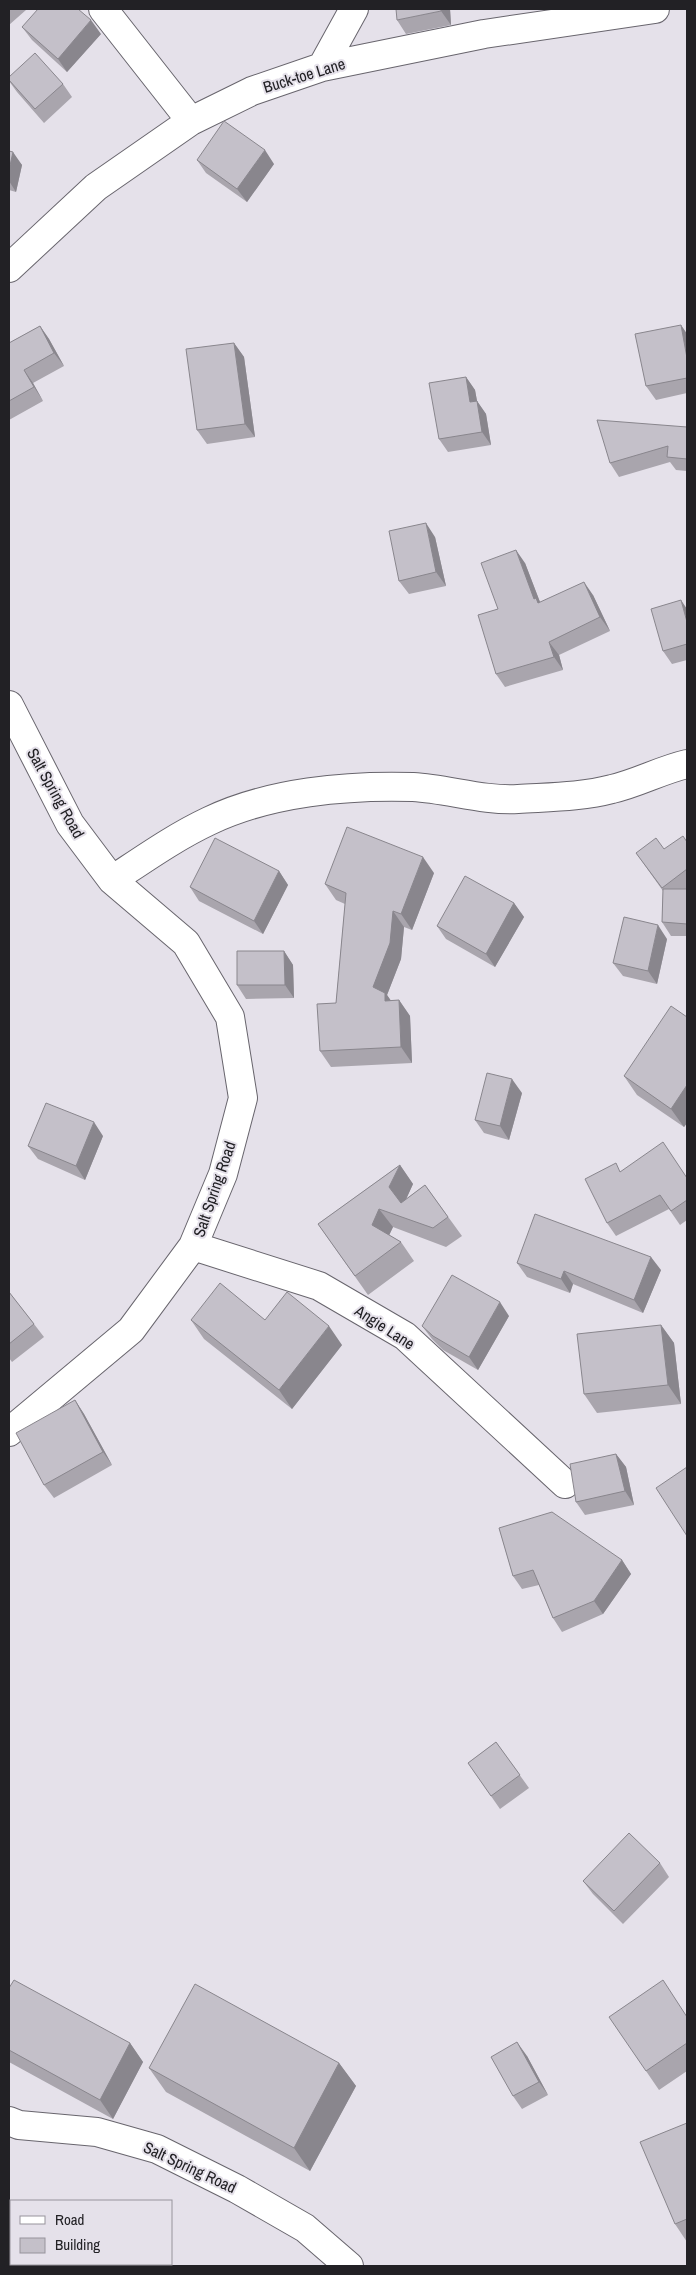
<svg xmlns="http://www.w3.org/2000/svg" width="696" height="2275" font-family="'Archivo Narrow',sans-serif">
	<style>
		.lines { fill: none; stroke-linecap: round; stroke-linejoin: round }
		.minor-casing { stroke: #68656d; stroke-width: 30 }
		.minor { stroke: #fff; stroke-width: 28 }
		.wall { fill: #a9a5ad }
		.shaded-wall { fill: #89868d }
		.building { fill: #c4c0c9; stroke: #89868d }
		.labels { text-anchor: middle; stroke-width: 4; stroke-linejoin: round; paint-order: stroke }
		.street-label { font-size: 16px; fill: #222125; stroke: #e5e1ea }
	</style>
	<rect width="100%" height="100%" fill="#e5e1ea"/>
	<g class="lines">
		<defs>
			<path id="minor" d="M103,9L191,121
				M322,67L354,9
				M9,268L96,187L191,121L252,91L322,67L484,34L655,9
				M9,705L70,824L112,880L186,943L230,1017L243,1098L223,1174L193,1246L131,1330L9,1432
				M112,880C144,859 175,837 209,821C269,792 347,785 413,787C448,789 483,801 518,799C549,797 582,797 612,789C638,783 661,770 687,764
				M193,1246L319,1286L405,1336L565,1484
				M9,2121L19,2125L97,2132L157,2149L237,2189L305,2228L349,2266"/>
		</defs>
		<use href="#minor" class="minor-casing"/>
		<use href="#minor" class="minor"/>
	</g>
	<path class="wall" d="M9,9H25L26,10L9,25Z
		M450,9L451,25L406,34L397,20Z
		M22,27L101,34L67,72L32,40Z
		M9,81L63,84L72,97L44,123L17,92Z
		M9,151L22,165L16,192L9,190Z
		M197,160L274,164L247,202L206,173Z
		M681,325L687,334V393L656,400L646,386Z
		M40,326L49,339L64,366L33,383L43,401L9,420V343Z
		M234,343L244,357L255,437L207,444L197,430Z
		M466,377L475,390L477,401L486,414L491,445L448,452L439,439Z
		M687,427V471L676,470L670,462L619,477L610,463Z
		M435,537L446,586L409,594L399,581Z
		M525,563L540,602L593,595L610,631L559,655L563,670L505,687L496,674L498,609Z
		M687,609V660L672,664L663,651Z
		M687,842V936H671L662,922L663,891L636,853L664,849Z
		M279,871L288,885L263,934L199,901L190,887Z
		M434,873L412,930L404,927L401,959L387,995L391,1001L399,1000L410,1016L412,1063L331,1067L320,1051L336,1003L345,904L336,900L325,884Z
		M514,903L524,917L495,967L446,939L437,926Z
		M667,939L657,984L623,976L613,963Z
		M284,951L293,965L294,998L246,999L237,985Z
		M687,1017V1123L684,1127L637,1095L624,1076Z
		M522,1093L509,1140L484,1133L475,1120Z
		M103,1136L85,1180L38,1159L28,1146Z
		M400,1165L413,1184L406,1199L425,1185L462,1236L446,1247L393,1227L389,1235L401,1242L414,1261L368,1295L318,1224Z
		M622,1171L687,1177V1220L680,1225L669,1209L616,1236L607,1223Z
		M517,1263L661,1270L643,1313L573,1284L570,1293L527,1277Z
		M9,1292L34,1324L44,1337L12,1362L9,1358Z
		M509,1316L478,1370L443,1350L432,1339L422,1326Z
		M191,1320H265L342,1345L292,1409L204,1339Z
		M661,1325L674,1343L681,1404L597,1413L584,1394Z
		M75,1400L84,1414L112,1465L54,1498L44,1485Z
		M616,1454L626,1467L634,1505L585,1515L576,1502Z
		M499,1528L622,1560L631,1574L603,1614L562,1632L553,1618L539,1585L522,1589L513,1576Z
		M496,1742L529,1788L500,1809L468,1763Z
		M660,1863L669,1877L623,1924L593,1894L583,1881Z
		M9,1988L130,2043L143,2062L113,2119L9,2062Z
		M687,2016V2071L659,2090L646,2071Z
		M527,2056L548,2095L522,2109L513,2096Z
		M339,2063L356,2086L310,2171L166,2092L149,2068Z
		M687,2123V2242L675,2224Z"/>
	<path class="shaded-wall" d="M441,9H450L451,25L441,11Z
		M91,20L101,34L67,72L58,59Z
		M265,150L274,164L247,202L237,189Z
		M13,152L22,165L16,192L9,181V170Z
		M681,325L687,334V358Z
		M40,326L49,339L64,366L54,353Z
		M234,343L244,357L255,437L245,424Z
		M24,370L33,383L43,401L34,387Z
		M466,377L475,390L477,401L486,414L491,445L482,432L470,402Z
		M426,523L435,537L446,586L436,572Z
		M516,550L525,563L543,610L534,599Z
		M584,582L593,595L610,631L600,617Z
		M681,600L687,609V622Z
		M549,642L559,655L563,670L554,657Z
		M423,857L434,873L412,930L401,914Z
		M279,871L288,885L263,934L254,921Z
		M514,903L524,917L495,967L486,954Z
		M393,911L404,927L401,959L387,995L396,1008L384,1003L373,987Z
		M658,925L667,939L657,984L648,971Z
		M284,951L293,965L294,998L285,985Z
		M399,1000L410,1016L412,1063L401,1047Z
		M512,1079L522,1093L509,1140L500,1126Z
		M687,1085V1123L684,1127L671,1109Z
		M94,1122L103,1136L85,1180L76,1166Z
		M400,1165L413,1184L403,1206L389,1187Z
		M379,1209L393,1227L385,1244L372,1225Z
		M651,1257L661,1270L643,1313L634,1300Z
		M564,1271L573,1284L570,1293L561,1279Z
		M500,1302L509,1316L478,1370L469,1357Z
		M661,1325L674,1343L681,1404L668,1385Z
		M329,1326L342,1345L292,1409L279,1390Z
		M75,1400L84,1414L112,1465L103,1452Z
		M616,1454L626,1467L634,1505L625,1491Z
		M622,1560L631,1574L603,1614L594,1601Z
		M517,2042L527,2056L548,2095L539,2082Z
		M130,2043L143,2062L113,2119L100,2100Z
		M339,2063L356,2086L310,2171L294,2148Z
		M11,2224V2264H17V2266H9V2233Z
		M130,2264H132L134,2266H129Z"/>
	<path class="building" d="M38,9H78L91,20L58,59L22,27Z
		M396,9H441V11L397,20Z
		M35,53L63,84L35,109L9,80V77Z
		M224,121L265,150L237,189L197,160Z
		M9,151L13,152L9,170Z
		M681,325L687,358V378L646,386L635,334Z
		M40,326L54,353L24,370L34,387L9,401V343Z
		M234,343L245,424L197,430L186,349Z
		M466,377L470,402L477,401L482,432L439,439L429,383Z
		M597,420L687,427V459L667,457L668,446L610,463Z
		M426,523L436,572L399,581L389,531Z
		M516,550L534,599L536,598L538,603L584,582L600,617L549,642L554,657L496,674L478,615L498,609L481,563Z
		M681,600L687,622V644L663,651L651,609Z
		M347,827L423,857L401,914L393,911L390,943L373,987L385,993V1001L399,1000L401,1047L320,1051L317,1004L336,1003L346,893L325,884Z
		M683,836L687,842V869L662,888L636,853L656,838L664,849Z
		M215,838L279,871L254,921L190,887Z
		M465,876L514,903L486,954L437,926Z
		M663,889H687V924L662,922Z
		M624,917L658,925L648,971L613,963Z
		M237,951H284L285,985H237Z
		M671,1006L687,1017V1085L671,1109L624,1076Z
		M487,1073L512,1079L500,1126L475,1120Z
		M46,1103L94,1122L76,1166L28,1146Z
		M663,1142L687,1178V1200L671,1211L660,1195L607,1223L585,1179L616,1163L620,1172Z
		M400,1165L389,1187L401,1203L425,1185L448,1217L433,1228L379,1209L372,1225L401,1242L355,1276L318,1224Z
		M535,1214L651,1257L634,1300L564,1271L561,1279L517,1263Z
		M452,1275L500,1302L469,1357L433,1336L422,1326Z
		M220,1283L265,1320L287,1292L329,1326L279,1390L191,1320Z
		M9,1292L34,1324L9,1344Z
		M661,1325L668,1385L584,1394L577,1334Z
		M75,1400L103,1452L44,1485L16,1433Z
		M616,1454L625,1491L576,1502L570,1464Z
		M687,1467V1536L656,1488Z
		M552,1512L622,1560L594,1601L553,1618L533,1570L513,1576L499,1528Z
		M496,1742L520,1775L491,1796L468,1763Z
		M629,1833L660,1863L614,1911L583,1881Z
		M14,1980L130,2043L100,2100L9,2050V1988Z
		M663,1980L687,2017V2043L646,2071L609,2017Z
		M195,1984L339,2063L294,2148L149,2068Z
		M517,2042L539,2082L513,2096L491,2057Z
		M687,2123V2219L675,2224L640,2142Z
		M9,2221L11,2222L9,2233Z
		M58,2264H130L129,2266H56Z"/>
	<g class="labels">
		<g class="street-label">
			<text transform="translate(304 75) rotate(-17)" y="6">Buck-toe Lane</text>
			<text transform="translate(56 793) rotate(61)" y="6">Salt Spring Road</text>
			<text transform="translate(214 1189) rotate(-71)" y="6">Salt Spring Road</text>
			<text transform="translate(385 1327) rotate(33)" y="6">Angie Lane</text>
			<text transform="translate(190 2167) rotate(25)" y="6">Salt Spring Road</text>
		</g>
	</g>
	<rect width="696" height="2275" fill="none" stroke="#222125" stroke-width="20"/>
	<rect x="10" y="2200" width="162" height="65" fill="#e5e1ea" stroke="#97949b"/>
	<rect x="20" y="2216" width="25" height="8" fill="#ffffff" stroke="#97949b"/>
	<text x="55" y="2225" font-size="15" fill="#222125">Road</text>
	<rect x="20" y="2238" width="25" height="15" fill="#c4c0c9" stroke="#97949b"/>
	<text x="55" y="2250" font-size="15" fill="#222125">Building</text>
</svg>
